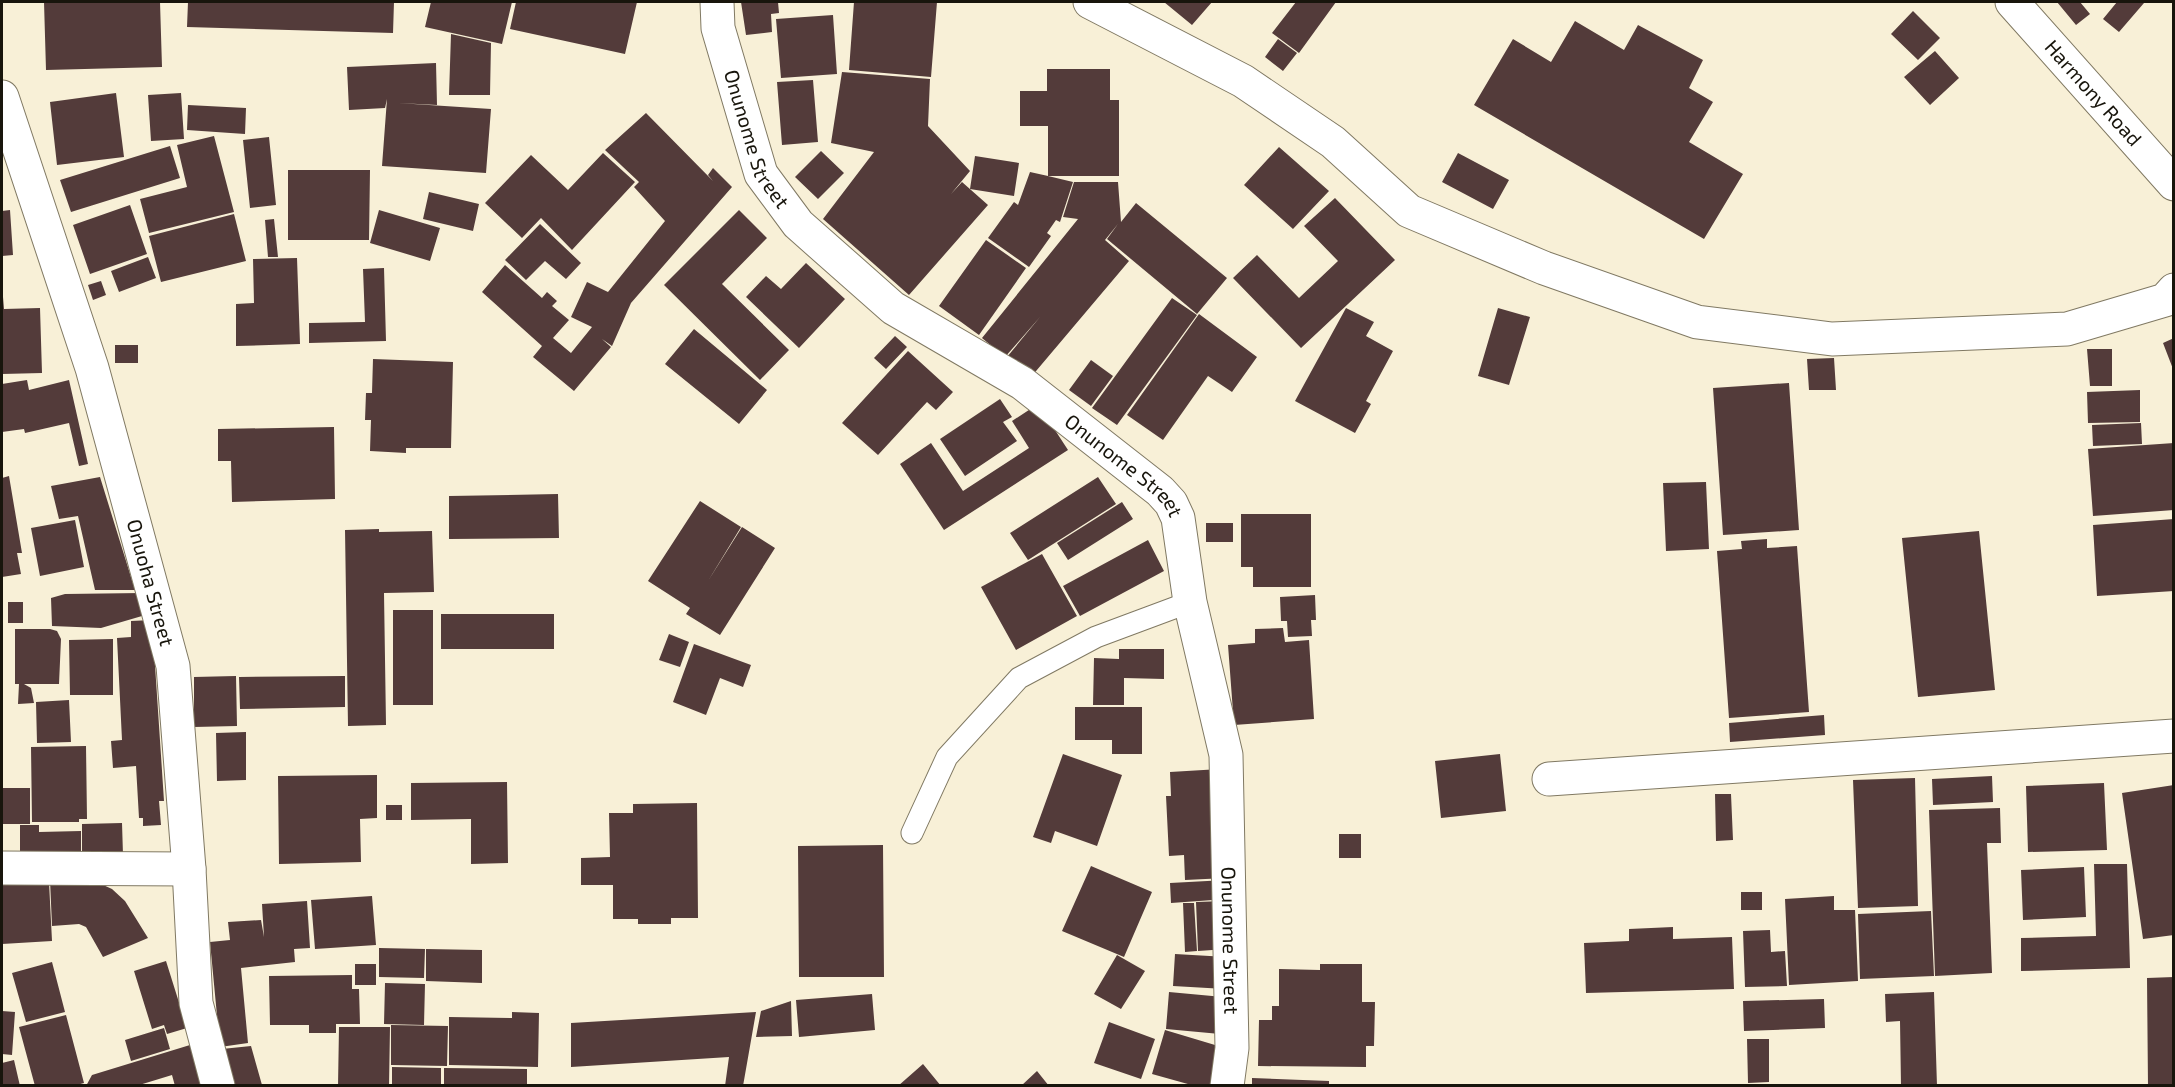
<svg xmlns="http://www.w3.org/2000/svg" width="2175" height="1087" font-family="'Exo 2',sans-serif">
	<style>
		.building { fill: #533b3a }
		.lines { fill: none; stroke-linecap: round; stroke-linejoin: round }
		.lane-casing { stroke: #807963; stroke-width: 23 }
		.street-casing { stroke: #807963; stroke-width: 35 }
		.secondary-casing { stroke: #807963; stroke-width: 35 }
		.lane { stroke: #fff; stroke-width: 21 }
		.street { stroke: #fff; stroke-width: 33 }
		.secondary { stroke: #fff; stroke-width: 33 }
		.labels { text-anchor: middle; stroke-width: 6; stroke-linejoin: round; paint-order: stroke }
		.street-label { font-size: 20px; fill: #18150c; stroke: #f8f0d7 }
	</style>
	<rect width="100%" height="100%" fill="#f8f0d7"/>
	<path class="building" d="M44,2H160L162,67L46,70Z
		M188,2H394L393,33L187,27Z
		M431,2H512L502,44L425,27Z
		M516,2H637L625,54L510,29Z
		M741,2H778L779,13L771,14L772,32L746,35Z
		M854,2H937L931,77L849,70Z
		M1164,2H1212L1192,25Z
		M1296,2H1336L1299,53L1272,33Z
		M2057,2H2080L2090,14L2076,25Z
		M2117,2L2144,3L2119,32L2103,19Z
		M1913,11L1940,38L1918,60L1891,34Z
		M833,15L837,74L781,78L776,19Z
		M1575,21L1624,50L1638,25L1703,60L1689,88L1713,102L1689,142L1743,174L1704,239L1474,105L1513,39L1551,62Z
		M451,34L491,43L490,95H449Z
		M1278,39L1297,53L1283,71L1265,57Z
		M1935,51L1959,78L1930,105L1904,77Z
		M436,63L437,105L398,103L491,109L486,173L382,166L387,99L385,108L349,110L347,67Z
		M1047,69H1110V100H1119V176H1048L1073,182L1060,222L1056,220L1047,233L1051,236L1029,267L988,238L1014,202L1018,205L1030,172L1048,176V126H1020V91H1047Z
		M842,72L930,79L928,126L970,171L951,194L962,182L988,205L909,295L823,219L874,152L831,143Z
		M813,80L818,142L782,145L777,82Z
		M116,93L124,157L57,165L50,102Z
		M181,93L184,139L151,141L148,95Z
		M188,105L246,108L245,134L187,130Z
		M646,113L713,181L708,175L713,168L732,187L631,303L612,346L602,339L611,347L574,391L533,357L542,346L482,292L505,265L542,298L547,292L557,301L552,306L569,320L553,338L571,353L592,327L571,317L587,282L608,292L665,221L634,187L639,182L605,150Z
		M214,136L234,212L149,233L140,199L187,187L177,145Z
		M269,137L276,205L250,208L243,140Z
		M170,146L180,178L71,212L60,180Z
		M1279,147L1329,191L1293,229L1244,185Z
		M821,151L844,173L818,199L795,177Z
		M603,153L635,182L572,250L541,218L522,238L485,203L531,155L568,190Z
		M1458,153L1509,180L1493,209L1442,182Z
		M975,156L1019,163L1014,196L970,189Z
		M288,170H370L369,240H288Z
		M1074,182H1118L1121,222L1136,203L1227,278L1197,314L1107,239L1118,224L1105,240L1129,261L1031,377L1007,357L1040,317L1005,357L982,338L1078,219L1063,217Z
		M429,192L479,204L473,231L423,219Z
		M1335,198L1395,260L1301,348L1233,278L1257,255L1299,298L1338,261L1304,226Z
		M130,205L147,254L90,274L73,225Z
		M10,210L13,255L2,256V211Z
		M379,210L440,228L430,261L370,243Z
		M739,210L767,238L722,284L789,350L760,380L664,285Z
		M234,214L246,261L161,282L149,236Z
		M274,219L278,257H268L265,220Z
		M540,224L581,263L566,279L545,261L526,280L505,260Z
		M986,240L1026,268L979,335L939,306Z
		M148,257L156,278L119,292L111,271Z
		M297,258L300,344L236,346V304L254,303L253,259Z
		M806,263L845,299L799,348L746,297L766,276L781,289Z
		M384,268L386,341L309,343V323L365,322L363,269Z
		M101,281L106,295L93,300L88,285Z
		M3,297L4,309L40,308L42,373L2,374Z
		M1172,298L1197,315L1117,425L1092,408Z
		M1346,308L1374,322L1366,336L1393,351L1366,401L1371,404L1355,433L1295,401Z
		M1498,308L1530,317L1509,385L1478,376Z
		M1199,314L1257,357L1232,392L1208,376L1163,440L1127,415Z
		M694,329L767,390L739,424L665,364Z
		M895,336L907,347L886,369L874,358Z
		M2174,338V369H2173L2163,343Z
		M115,345H138V363H115Z
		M2087,349H2112V386H2090Z
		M908,351L953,392L936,410L927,402L878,455L842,423Z
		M1834,358L1836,390H1809L1807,359Z
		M373,359L453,362L451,448H406V453L370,451L371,420H365L366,393H372Z
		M1091,360L1113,376L1091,406L1069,390Z
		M27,380L29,390L69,380L88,464L79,466L69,423L25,433L24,429L2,432V384Z
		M1789,383L1799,530L1723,535L1713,388Z
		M2140,390V422L2088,423L2087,392Z
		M1000,399L1012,417L1003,422L1017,441L965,476L940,439Z
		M1038,404L1068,450L944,530L900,464L931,443L963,491L1029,448L1012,421Z
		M2141,423L2142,444L2093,446L2092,425Z
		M334,427L335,499L232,502L231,461H218V429Z
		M2174,443V510L2093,516L2088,449Z
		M9,476L22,553H17L21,574L2,577V478Z
		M100,477L135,590H95L78,516L59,519L51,486Z
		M1098,477L1116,504L1028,560L1010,533Z
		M1706,482L1709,549L1666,551L1663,483Z
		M558,494L559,538L449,539V496Z
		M700,501L741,527L708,581L742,527L775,548L720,635L686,614L690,608L648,581Z
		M1122,502L1133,519L1068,560L1057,543Z
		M1241,514H1311V587H1253V567H1241Z
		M2174,519V591L2097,596L2093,525Z
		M75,520L84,567L40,576L31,528Z
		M1206,523H1233V542H1206Z
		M379,529V532L432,531L434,592L384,593L386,725L348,726L345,530Z
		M1979,531L1995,690L1918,697L1902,538Z
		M1767,539V548L1797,546L1809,712L1729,718L1717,551L1742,549L1741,541Z
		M1148,540L1164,571L1080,616L1063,586Z
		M1042,554L1077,616L1016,650L981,587Z
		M142,593V616L101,628L52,626L51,598L65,594Z
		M1315,595L1316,620H1311L1312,636L1288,637L1287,621H1281L1280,597Z
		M8,602H23V623H8Z
		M393,610H433V705H393Z
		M441,614H554V649H441Z
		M152,620L164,801H159L161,825L143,826V818H139L136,766L113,768L111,741L122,740L117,638L131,637V621Z
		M1283,628L1285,642L1309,640L1314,719L1234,725L1228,645L1255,643V629Z
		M15,629H50L57,631L61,639L59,684H24L31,688L34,703L18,704L19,684H15Z
		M669,634L689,642L680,667L659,660Z
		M113,639V695H70L69,640Z
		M694,644L751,665L743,687L720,678L706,715L673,702Z
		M1119,649H1164V679L1124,678V705H1093L1094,658L1119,659Z
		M236,676L237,726L194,727V677Z
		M345,676V707L240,709L239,677Z
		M69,700L71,742L37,743L36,702Z
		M1075,707H1142V754H1112V740H1075Z
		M1824,715L1825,735L1730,742L1729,723Z
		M246,732V780L217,781L216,733Z
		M86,746L87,819H79V822H32L31,747Z
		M1063,754L1122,775L1097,846L1055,831L1051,843L1033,837Z
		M1500,754L1506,811L1441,818L1435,761Z
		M1220,769L1226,878L1185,880L1184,855L1169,856L1166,796H1171L1170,772Z
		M377,775V818L360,819L361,862L279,864L278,776Z
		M1992,776L1993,802L1933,805L1932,779Z
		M1915,778L1918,906L1858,908L1853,780Z
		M507,782L508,863L471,864V819L411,820V783Z
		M2104,783L2107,850L2028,852L2026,786Z
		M2174,785V935L2143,939L2122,793Z
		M2,788H30V824H2Z
		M1715,794H1731L1733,840L1716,841Z
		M697,803L698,918H671V924H638V919H613V885H581V858L610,857L609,813H633V804Z
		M386,805H402V820H386Z
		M2000,808L2001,843H1987L1992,973L1935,976L1929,810Z
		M122,823L123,855L82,856V824Z
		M20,825H39V832L81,831V856H20Z
		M1339,834H1361V858H1339Z
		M883,845L884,977H799L798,846Z
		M2094,864H2127L2130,968L2021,971V938L2096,936Z
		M1091,866L1152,892L1124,957L1062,931Z
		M2084,867L2086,917L2023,920L2021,870Z
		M50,880L101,884L112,889L125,901L148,938L103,957L86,927L79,924L52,926Z
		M1226,880L1227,899L1171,903L1170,883Z
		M49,882L52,941L2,944V884Z
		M1741,892H1762V910H1741Z
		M372,896L376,945L315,949L311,900Z
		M1834,896V910H1855L1858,981L1789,985L1785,899Z
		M307,901L310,948L294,949L295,962L241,968L248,1043L220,1047L210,942L230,940L228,922L261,920L264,937L262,904Z
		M1225,901L1227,949L1198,951L1196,902Z
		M1183,903H1194L1197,951L1185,952Z
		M1931,911L1934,976L1860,979L1858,914Z
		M1673,927V939L1732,937L1734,989L1586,993L1584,943L1629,941V929Z
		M1770,930L1771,952L1785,951L1787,986L1745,987L1743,931Z
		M379,948L425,949L424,978L379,977Z
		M426,949L482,950V983L426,981Z
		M1175,954L1227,957L1225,989L1173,986Z
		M1117,955L1145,971L1121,1009L1094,994Z
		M166,961L187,1028L167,1034L164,1025L152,1029L134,971Z
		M52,962L65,1012L26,1022L12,973Z
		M355,964H376V985H355Z
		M1320,964H1362V1002H1375L1374,1046H1366V1067L1258,1066L1259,1020H1272V1006H1279V969L1320,970Z
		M352,975V989H359L360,1024H336V1033H309V1025H270L269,976Z
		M2174,977V1086H2148L2147,978Z
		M385,983L425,984L424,1025L384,1024Z
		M1169,992L1223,997L1220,1034L1166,1029Z
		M1934,992L1937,1086H1901L1900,1021L1886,1022L1885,994Z
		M872,994L875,1030L799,1037L796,1000Z
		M1824,999L1825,1028L1744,1031L1743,1001Z
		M791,1001L792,1036L756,1037L761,1011Z
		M2,1011L15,1012L12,1055L2,1054Z
		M512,1012L539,1013L538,1067L449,1065V1017L512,1018Z
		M756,1012L743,1086H725L729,1057L571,1067V1023Z
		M66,1015L84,1083L73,1086H35L19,1027Z
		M1109,1022L1155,1039L1141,1079L1094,1063Z
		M391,1025L448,1026L447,1066L391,1065Z
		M339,1027H390L389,1086H338Z
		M164,1028L170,1049L131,1061L125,1040Z
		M1165,1030L1225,1048L1214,1086H1195L1152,1074Z
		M1747,1039H1769V1082L1748,1083Z
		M190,1045L202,1086H175L172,1075L136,1086H86L92,1075Z
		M251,1046L262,1085L233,1086L222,1049Z
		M14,1060L20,1086H2V1063Z
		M923,1064L941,1086H898Z
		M392,1067L441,1068V1086H392Z
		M444,1068L527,1069V1086H444Z
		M1037,1071L1049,1086H1021Z
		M1252,1078L1329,1081V1086H1252Z"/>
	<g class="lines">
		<defs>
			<path id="lane" d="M912,833L947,757L1019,678L1096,637L1190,602"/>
			<g id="street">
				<path id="s1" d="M717,2L718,28L761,174L798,224L893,308L1022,383L1160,491L1171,503L1178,518L1190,602L1226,755L1232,1048L1227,1086"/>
				<path d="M1090,2L1243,81L1333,142L1409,211L1544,268L1697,322L1832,339L2067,329L2165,300L2174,290"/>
				<path id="s2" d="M2,97L92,368L173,666L189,869L196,1003L218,1086"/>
				<path d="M1549,779L2174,736"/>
				<path d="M2,868L189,869"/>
			</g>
			<g id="secondary">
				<path id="s3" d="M2012,2L2174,184"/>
			</g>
		</defs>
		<use href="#lane" class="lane-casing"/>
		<use href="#street" class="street-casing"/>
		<use href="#secondary" class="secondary-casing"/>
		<use href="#lane" class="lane"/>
		<use href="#street" class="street"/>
		<use href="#secondary" class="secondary"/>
	</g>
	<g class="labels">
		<g class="street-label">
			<text dy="7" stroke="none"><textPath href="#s3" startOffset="122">Harmony Road</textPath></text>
			<text dy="7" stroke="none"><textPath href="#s1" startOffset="144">Onunome Street</textPath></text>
			<text dy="7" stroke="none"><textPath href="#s1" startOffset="648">Onunome Street</textPath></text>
			<text dy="7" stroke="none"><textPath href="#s2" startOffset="508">Onuoha Street</textPath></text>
			<text dy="7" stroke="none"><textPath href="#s1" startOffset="1152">Onunome Street</textPath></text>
		</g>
	</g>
	<rect width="2175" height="1087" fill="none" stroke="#18150c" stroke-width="6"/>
</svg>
